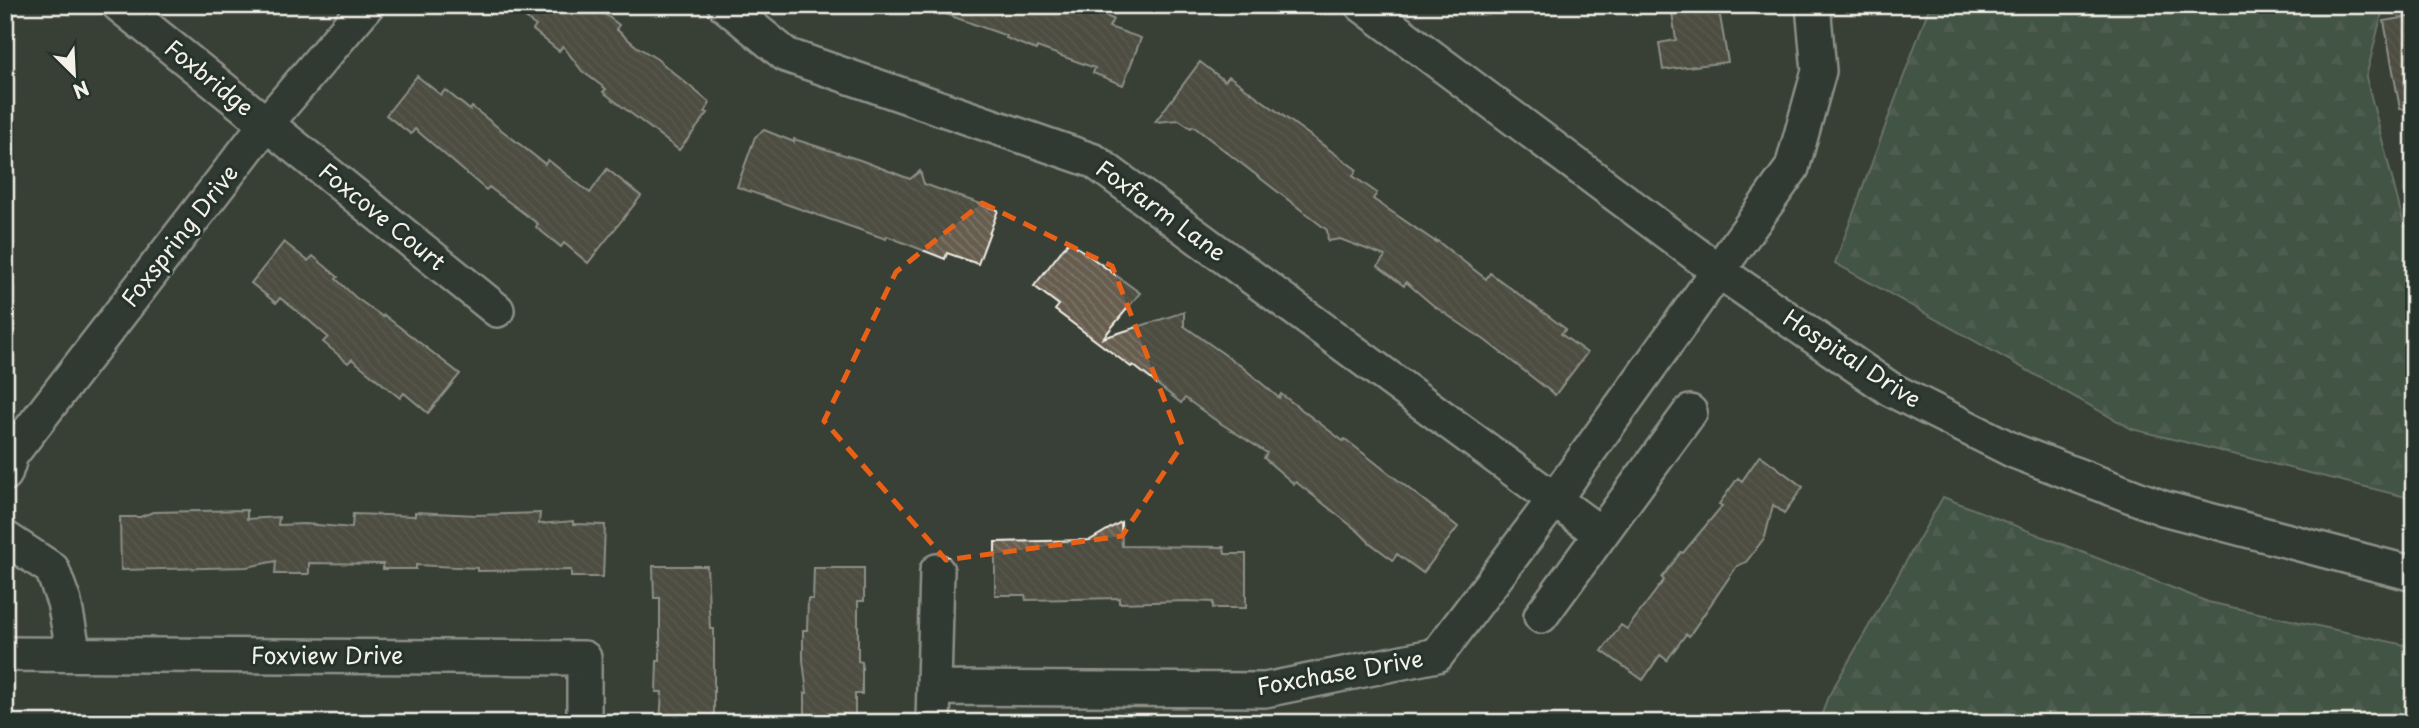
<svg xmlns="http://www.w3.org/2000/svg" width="2419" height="728" font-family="'Playpen Sans',sans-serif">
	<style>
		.forest { fill: url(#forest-firs); stroke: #a2afa0; stroke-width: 2 }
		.building { fill: url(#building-back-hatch); stroke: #f4f1e8; stroke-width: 2 }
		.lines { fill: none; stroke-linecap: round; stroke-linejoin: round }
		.minor-casing { stroke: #f4f1e8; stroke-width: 38 }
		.minor { stroke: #26332d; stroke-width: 33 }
		.marked { fill: none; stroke: #e96117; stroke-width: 5; stroke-dasharray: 14 9; stroke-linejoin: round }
		.labels { text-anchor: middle; stroke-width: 6; stroke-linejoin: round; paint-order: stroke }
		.street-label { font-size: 23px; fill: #f4f1e8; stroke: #26332d }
	</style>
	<defs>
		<pattern id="forest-firs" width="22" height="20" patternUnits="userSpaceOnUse" patternTransform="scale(1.75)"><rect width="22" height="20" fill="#4f6d57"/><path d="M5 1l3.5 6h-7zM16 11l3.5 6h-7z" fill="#69826f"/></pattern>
		<pattern id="building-back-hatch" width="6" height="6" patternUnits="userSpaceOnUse" patternTransform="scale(1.75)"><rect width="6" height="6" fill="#665d4f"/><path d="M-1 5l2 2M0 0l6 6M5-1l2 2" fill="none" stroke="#7c7568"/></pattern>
	</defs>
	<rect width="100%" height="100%" fill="#394037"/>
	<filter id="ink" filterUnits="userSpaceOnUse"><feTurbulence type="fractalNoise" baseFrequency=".0143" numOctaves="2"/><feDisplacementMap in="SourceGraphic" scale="14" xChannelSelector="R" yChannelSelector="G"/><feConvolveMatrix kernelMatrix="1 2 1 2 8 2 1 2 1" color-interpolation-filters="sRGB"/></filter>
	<g filter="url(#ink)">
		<path class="forest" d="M1930,5H2384L2366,77L2404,225L2414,229V499L2132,429L1835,263Z
			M1943,497L2208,602L2414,647V723H1819L1827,699Z"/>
		<path class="building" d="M508,5H593L619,25L616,29L636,46L657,59L710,103L705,112L708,113L679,150L603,92L606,89L582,71L563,46L559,51L533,30L536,26Z
			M933,5H1076L1113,19L1109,27L1141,38L1123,85L1093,73L1095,68L1037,47L1036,50L1006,38L1007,36L932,9Z
			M1671,5H1718L1728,62L1663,70L1659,43L1676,40Z
			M2414,16V108L2400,109L2384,21Z
			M1200,62L1225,81L1229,76L1357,170L1353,176L1377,193L1373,199L1436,242V240L1486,279L1490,273L1566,329L1561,334L1587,353L1555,395L1486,341L1434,306L1406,282L1404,286L1378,266L1385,256L1340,239L1328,241L1327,230L1193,126L1191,128L1179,120L1155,122Z
			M417,76L441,95L445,90L470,110L472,107L545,164L548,160L590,193L607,169L641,196L588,263L564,243L561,247L536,227L538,224L489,187L486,190L415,129L411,134L386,115Z
			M764,130L794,142V139L860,160L910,179L920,171L924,184L998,210L978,264L947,253L945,259L887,236L886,239L737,187L755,137Z
			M1069,241L1140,293L1103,338L1184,312V326L1241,366L1279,398L1281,394L1343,441L1345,439L1458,527L1423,573L1397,554L1393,560L1370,543L1358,531L1296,482L1294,484L1264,458L1267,453L1214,419L1185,398L1181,403L1133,365L1131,367L1055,310L1059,305L1034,286Z
			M284,242L308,261L313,256L338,277L336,279L355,297L383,317L384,315L460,374L428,413L404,393L400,398L352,359L348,363L323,342L328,337L306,318L280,298L276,303L251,283Z
			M1760,455L1803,487L1784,513L1773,505L1765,537L1746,562L1737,566L1689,636L1686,634L1667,660L1660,655L1643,680L1602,651L1621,625L1627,629L1664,580L1662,578L1681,552L1683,553L1722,506L1719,504L1738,478L1742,481Z
			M247,510V519L279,517L278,525L305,524L352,528L353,514L415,516V512L476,515L540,513L539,524L573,521V524L605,525L603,577H571V570L477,571V568L416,565V569H383V564L309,563V574H275L276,561L247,567L121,570L120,517H140L153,512Z
			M1121,522L1122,546L1224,547L1225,554H1246V608H1213V602L1187,601L1119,603V598L1026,600L1025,595H995V542L1090,540Z
			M653,566H707L710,629H714V723H660L662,692H656L657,661H660V598H654Z
			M814,568H864V601H858V661L862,662V694H855V723H805V693H807L803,660V630H807L808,599H813Z"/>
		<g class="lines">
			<defs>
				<path id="minor" d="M119,5L497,310
					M725,5L786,55L1094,161L1601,534
					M1362,5L1717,270L1890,389L2014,451L2163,508L2414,574
					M5,474L11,455L266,124L367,5
					M5,538L52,569L64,602L74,654
					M1541,616L1690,412
					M5,654L584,658V723
					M935,688L1265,690L1437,655L1554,500L1792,168L1819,71L1813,5
					M933,723L937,571"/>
			</defs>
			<use href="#minor" class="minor-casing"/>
			<use href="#minor" class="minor"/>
		</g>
	</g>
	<path d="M0 0H2419V728H0ZM982,203L1112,266L1182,445L1122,536L946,560L824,421L896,272Z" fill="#394037" fill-opacity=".55" fill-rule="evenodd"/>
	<path class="marked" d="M982,203L1112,266L1182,445L1122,536L946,560L824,421L896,272Z"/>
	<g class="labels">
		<g class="street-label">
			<text transform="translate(209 78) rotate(39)" y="8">Foxbridge</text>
			<text transform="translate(1161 211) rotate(36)" y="8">Foxfarm Lane</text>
			<text transform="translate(382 217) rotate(39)" y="8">Foxcove Court</text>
			<text transform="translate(180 236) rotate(-52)" y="8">Foxspring Drive</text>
			<text transform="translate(1852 359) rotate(33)" y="8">Hospital Drive</text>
			<text x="327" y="664">Foxview Drive</text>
			<text transform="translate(1340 673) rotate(-10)" y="8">Foxchase Drive</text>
		</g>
	</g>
	<rect width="2419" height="728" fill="none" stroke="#26332d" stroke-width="28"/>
	<rect x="14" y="14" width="2391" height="700" fill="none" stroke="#f4f1e8" stroke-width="2.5" filter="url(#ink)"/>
	<g transform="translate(74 74) rotate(156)" stroke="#26332d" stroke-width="5" paint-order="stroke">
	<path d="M0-5L12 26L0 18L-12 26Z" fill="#f4f1e8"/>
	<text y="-10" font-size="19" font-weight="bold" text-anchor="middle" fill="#f4f1e8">N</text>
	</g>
</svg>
